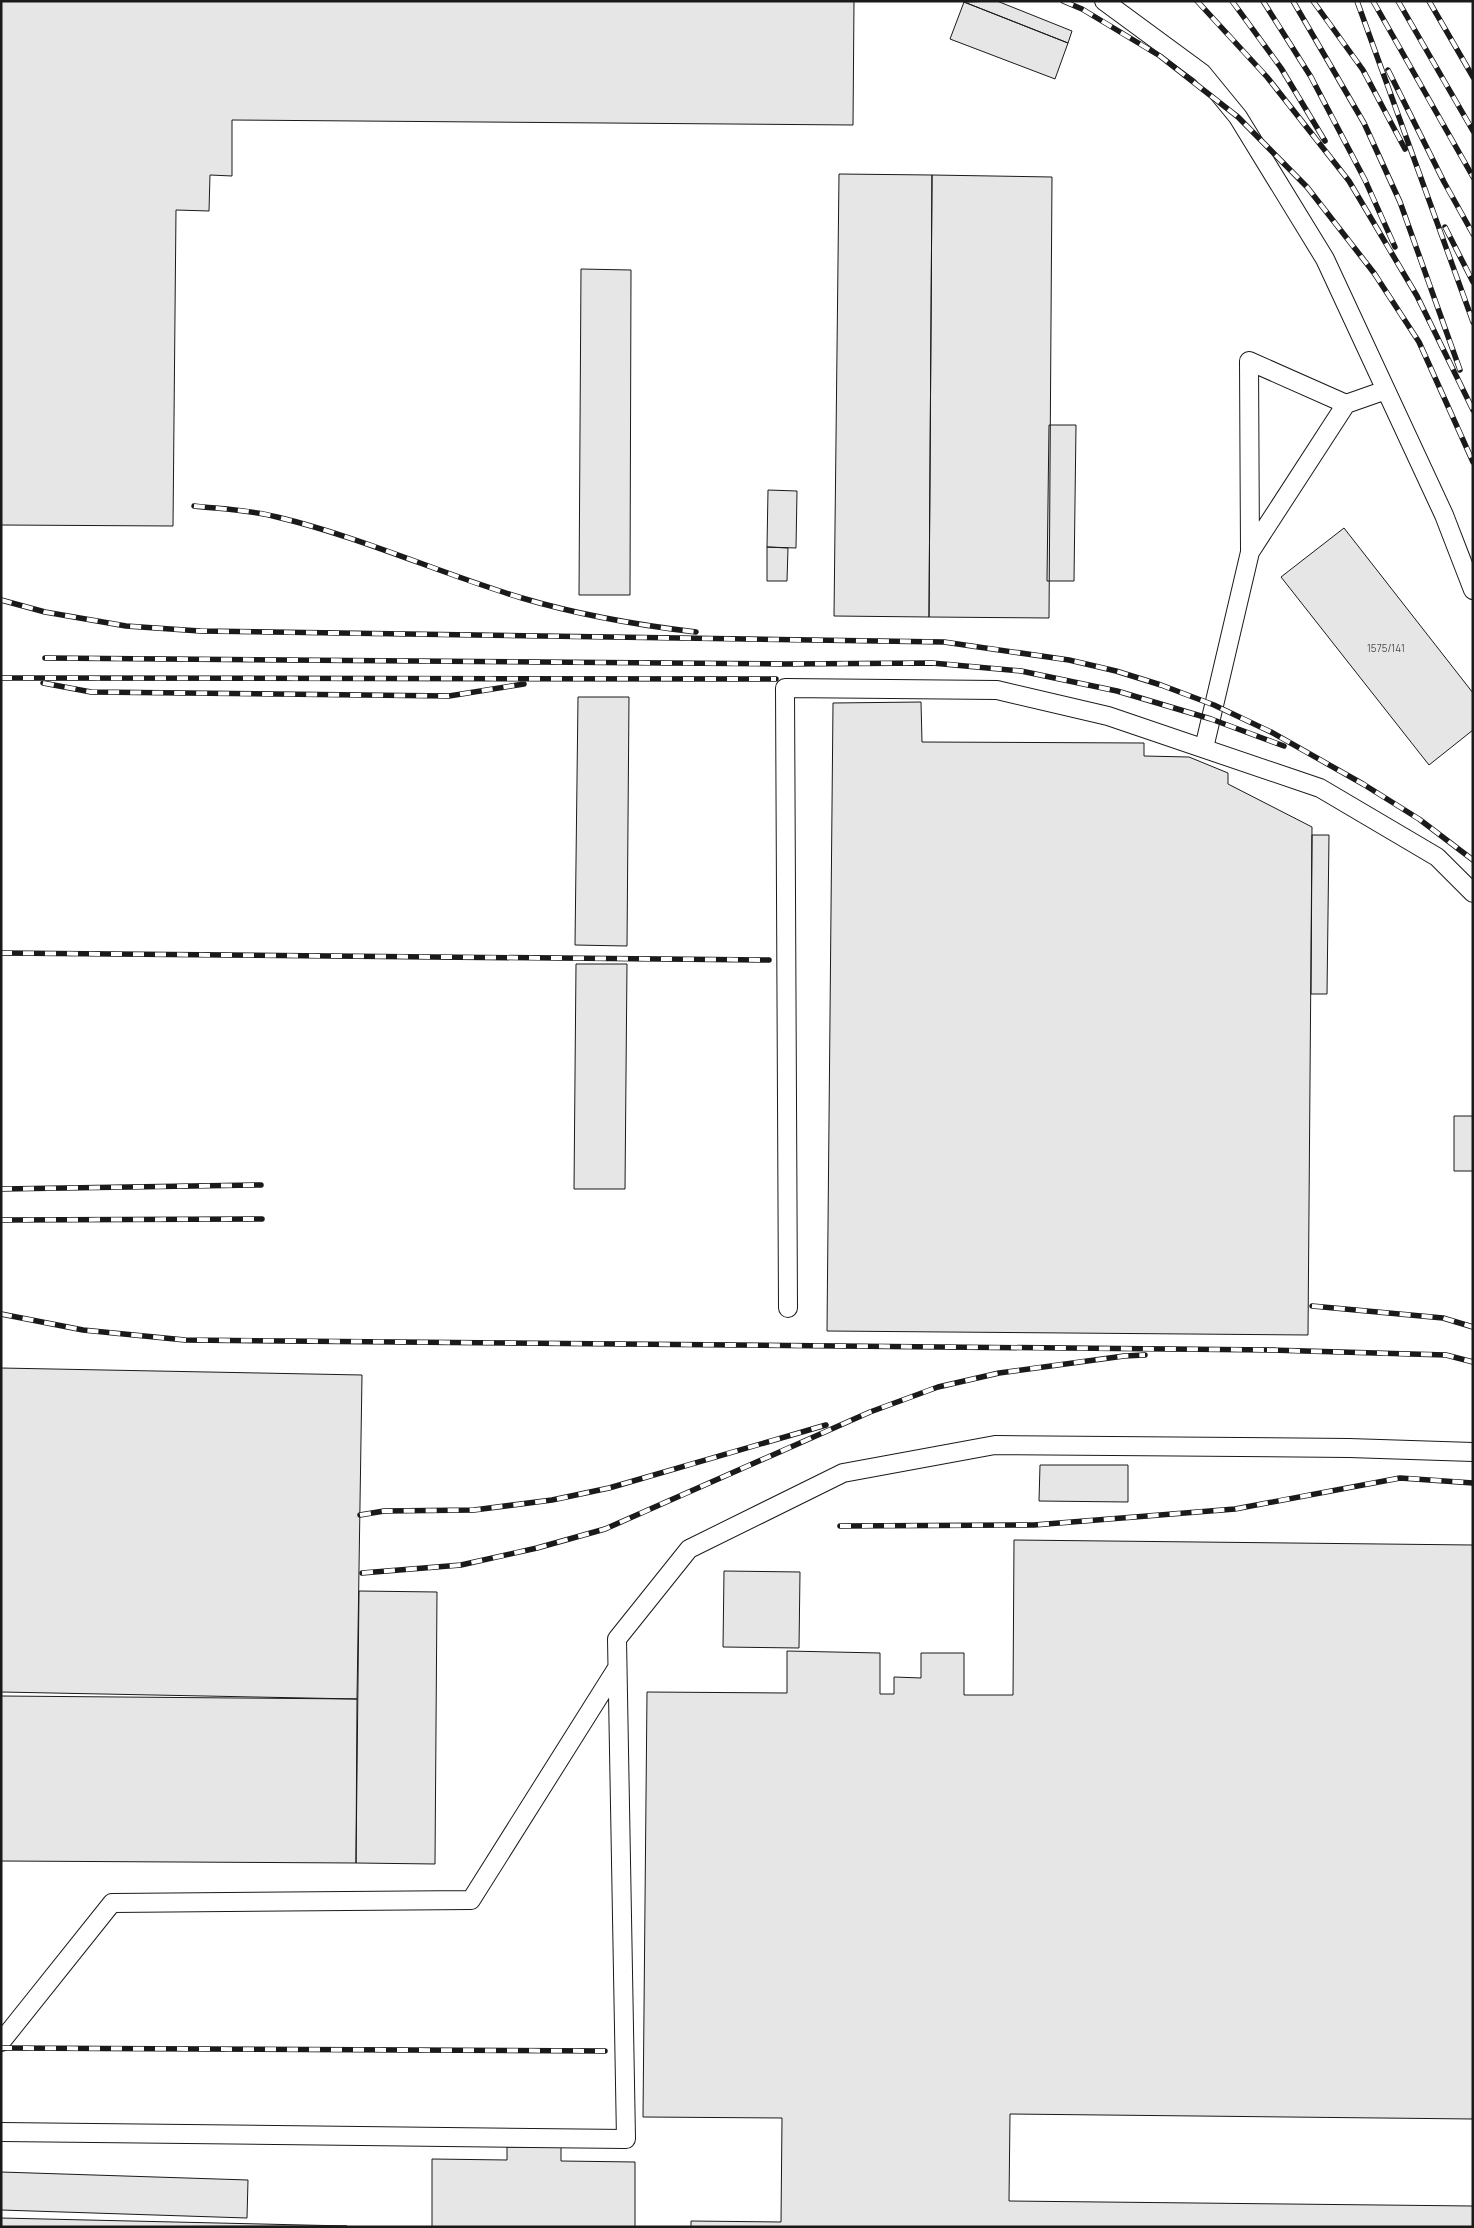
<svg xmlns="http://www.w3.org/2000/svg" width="1474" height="2228" font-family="Manrope,sans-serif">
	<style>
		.building { fill: #e6e6e6; stroke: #1a1a1a }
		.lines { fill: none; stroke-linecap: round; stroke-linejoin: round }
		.lane-casing { stroke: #1a1a1a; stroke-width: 20 }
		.lane { stroke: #fff; stroke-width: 18 }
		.rail-casing { stroke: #1a1a1a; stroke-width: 5.5 }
		.rail { stroke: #fff; stroke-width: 4; stroke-dasharray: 11; stroke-linecap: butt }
		.labels { text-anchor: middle; stroke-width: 4; stroke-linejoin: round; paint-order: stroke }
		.number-label { font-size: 10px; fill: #4d4d4d }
	</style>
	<rect width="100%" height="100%" fill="#fff"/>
	<path class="building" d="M1,1H854L853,125L232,120V176L210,175L209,211L176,210L173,526L1,525Z
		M997,1L1072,31L1068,43L964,2Z
		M964,2L1068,43L1055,79L950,39Z
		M839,174L932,175L929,617L834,616Z
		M932,175L1052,177L1049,618L929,617Z
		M581,269L631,270L630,595H579Z
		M1049,425H1076L1074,581H1047Z
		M768,490L797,491L796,548L767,547Z
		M1344,528L1473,693V730L1429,765L1281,577Z
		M767,547L788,548L787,581H767Z
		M578,697H629L627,946L575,945Z
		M921,702L922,742L1144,743V756L1189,757L1228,773V784L1312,827L1308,1335L827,1331L833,703Z
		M1312,835H1329L1327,994H1311Z
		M576,964H627L625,1189H574Z
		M1454,1116H1473V1171H1454Z
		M1,1368L362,1375L357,1699L1,1692Z
		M1040,1465H1128V1502L1039,1501Z
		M1014,1540L1473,1545V2119L1010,2114L1009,2201L1473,2206V2227H691V2221L781,2222L782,2118L643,2117L647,1692L787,1693V1651L880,1653V1694H894V1677L921,1678V1653H964V1695H1013Z
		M724,1571L800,1572L799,1648L723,1647Z
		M359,1591L437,1592L435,1864L356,1863Z
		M1,1696L357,1699L356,1863L1,1861Z
		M507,2147H561V2161L635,2162V2227H432V2159L507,2160Z
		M1,2172L248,2180L247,2218L1,2210Z
		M1,2218L347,2226L1,2227Z"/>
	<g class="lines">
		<defs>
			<path id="lane" d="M1104,1L1202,73L1238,117L1325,259L1444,515L1473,590
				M1250,552L1346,404
				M1204,748L1250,552L1249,361L1346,404L1386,390
				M788,1308L785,688L997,690L1108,716L1320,788L1437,857L1473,893
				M1,2042L112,1903L471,1900L617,1668
				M1,2132L626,2139L617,1639L689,1549L843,1473L995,1445L1349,1448L1473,1452"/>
		</defs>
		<use href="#lane" class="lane-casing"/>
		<use href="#lane" class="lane"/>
		<defs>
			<path id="rail" d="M1063,1L1082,9L1160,56L1238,117L1307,187L1374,273L1419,342L1473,462
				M1197,1L1267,77L1349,181L1417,296L1473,410
				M1232,1L1281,68L1325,141
				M1263,1L1311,77L1365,180L1395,247
				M1293,1L1364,123L1400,202L1460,370
				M1313,1L1363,70L1405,149
				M1357,1L1473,322
				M1373,1L1473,177
				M1398,1L1473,131
				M1429,1L1473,77
				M1388,70L1444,182L1473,234
				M1445,227L1473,282
				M194,506C221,509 250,510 277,517C361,537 439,573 522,598C579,615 637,625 696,632
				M1,600L45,612L126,626L200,631L944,642L1069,660L1116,671L1161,685L1214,705L1271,732L1363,784L1419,819L1473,860
				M45,658L784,664L932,663L1021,671L1117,691L1211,719L1284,746
				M1,678L776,679
				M43,683L91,692L449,696L524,684
				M1,953L769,960
				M1,1189L261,1185
				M1,1220L262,1219
				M1312,1306L1443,1318L1473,1327
				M1,1314L83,1330L185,1340L1275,1350
				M1267,1350L1446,1355L1473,1362
				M360,1515L384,1511L474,1510L552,1500L609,1488L826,1425
				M840,1526L1034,1525L1235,1509L1400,1478L1473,1483
				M362,1573L461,1565L537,1548L605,1529L870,1412L938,1387L999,1373L1124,1356L1145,1355
				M1,2048L605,2051"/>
		</defs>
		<use href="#rail" class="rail-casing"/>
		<use href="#rail" class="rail"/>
	</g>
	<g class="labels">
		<g class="number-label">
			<text x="1386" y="652">1575/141</text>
		</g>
	</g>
	<rect width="1474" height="2228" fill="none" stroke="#1a1a1a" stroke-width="5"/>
</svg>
